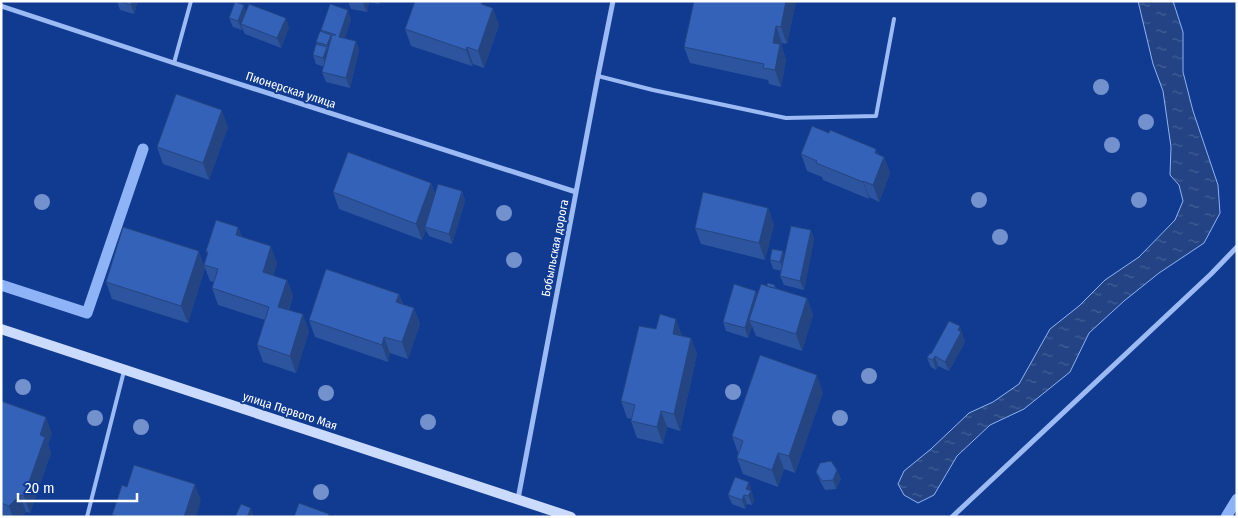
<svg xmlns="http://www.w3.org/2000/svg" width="1238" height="518" font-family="'Fira Sans Condensed',sans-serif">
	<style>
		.water { fill: url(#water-ripples); stroke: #8eb3f6 }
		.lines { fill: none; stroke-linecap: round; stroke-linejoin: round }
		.stream { stroke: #8eb3f6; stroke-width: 11 }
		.lane { stroke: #9cbaf3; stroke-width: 4 }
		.street { stroke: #9cbaf3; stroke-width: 5 }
		.secondary { stroke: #cbdbfd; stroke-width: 10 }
		.tree { fill: #7391cc }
		.wall { fill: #2d549e }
		.shaded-wall { fill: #244581 }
		.building { fill: #3462b8; stroke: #244581 }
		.labels { text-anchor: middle; stroke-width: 4; stroke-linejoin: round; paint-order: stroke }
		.street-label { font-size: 12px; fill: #fff; stroke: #113b91 }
	</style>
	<defs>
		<pattern id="water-ripples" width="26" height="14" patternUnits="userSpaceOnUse" patternTransform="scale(1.25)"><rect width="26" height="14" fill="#234384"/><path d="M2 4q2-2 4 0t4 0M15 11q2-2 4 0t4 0" fill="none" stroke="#445f96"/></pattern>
	</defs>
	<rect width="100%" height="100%" fill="#113b91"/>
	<path class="water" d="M1138,1H1173L1183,32V72L1193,111L1218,185L1220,213L1204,243L1159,273L1124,301L1089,333L1070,372L1024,409L990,425L957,456L934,495L918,503L904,495L898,484L904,471L931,449L969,413L993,402L1019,384L1050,329L1079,306L1105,280L1139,257L1175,220L1183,201L1179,185L1170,175L1171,147L1163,91L1153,64Z"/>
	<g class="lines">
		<path class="stream" d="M1,285L87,313L143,149
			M1226,517L1237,499"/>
		<path class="lane" d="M174,63L191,1
			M598,76L653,90L786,118L876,116L894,19
			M87,517L124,371"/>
		<path class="street" d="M1,6L174,63L576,192
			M518,499L598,76L613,1
			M952,517L1211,274L1237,247"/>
		<path class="secondary" d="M1,329L571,517"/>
	</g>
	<g class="tree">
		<circle cx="1101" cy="87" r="8"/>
		<circle cx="1146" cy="122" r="8"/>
		<circle cx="1112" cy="145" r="8"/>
		<circle cx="979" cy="200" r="8"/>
		<circle cx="1139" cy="200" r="8"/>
		<circle cx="42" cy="202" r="8"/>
		<circle cx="504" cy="213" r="8"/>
		<circle cx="1000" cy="237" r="8"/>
		<circle cx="514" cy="260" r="8"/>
		<circle cx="869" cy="376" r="8"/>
		<circle cx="23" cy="387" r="8"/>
		<circle cx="733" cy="392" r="8"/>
		<circle cx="326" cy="393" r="8"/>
		<circle cx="95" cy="418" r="8"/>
		<circle cx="840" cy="418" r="8"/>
		<circle cx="428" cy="422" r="8"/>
		<circle cx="141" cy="427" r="8"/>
		<circle cx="321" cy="492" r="8"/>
	</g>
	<path class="wall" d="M117,1H138L134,14L120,10Z
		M348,1H380L379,4L369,2L367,12L351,9Z
		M796,1L787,44L782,43V47L786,60L781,87L769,84L768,80L690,63L684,47Z
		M482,2L483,5L499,25L484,68L473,64L472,66L411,46L405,29Z
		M246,11L289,27L281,48L245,34L242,28V30L233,27L229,18Z
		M351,19L345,38L356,41L359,50L350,88L326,82L322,72L324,67L316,64L313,55L317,44L316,42L322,32L321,30Z
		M228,127L209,180L163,164L157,147Z
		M829,133L876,149L878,154L884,157L890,173L879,202L869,197V199L823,180L822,177L807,171L801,154Z
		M431,183L435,194L462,191L465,201L452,244L429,236L426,230L422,240L339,209L333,192Z
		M768,208L774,225L765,260L701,244L695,228Z
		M238,227L242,237L277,263L273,276L287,280L293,296L289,310L309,331L296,373L263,362L257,345L265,320L218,305L212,288L214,282L210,281L205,268L188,323L112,299L106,282L204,264L207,255L206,251Z
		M811,230L814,239L804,290L784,285L780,276L782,271L773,269L770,260L785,257Z
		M775,285L776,289L807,298L813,315L802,351L756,336L752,326L748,338L726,331L723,322L757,294L766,286Z
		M399,294L403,304L414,308L420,324L408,359L390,353L388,362L315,337L309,320Z
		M682,336L691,338L697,354L680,431L667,427L663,444L637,438L631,421L632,419L627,418L621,401Z
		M963,336V337L965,342L949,371L938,366L936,370L931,367L927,358L931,354Z
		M823,392L795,473L784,469L778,487L743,474L737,458L738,453L732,436Z
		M1,401L52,433L48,445L51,453L30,513L26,512L21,517H1Z
		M837,470L841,479L836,489L825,490L820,481L816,472Z
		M752,491V493L754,500L752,505L747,504L745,509L732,504L728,495Z"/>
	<path class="shaded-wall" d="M132,1H138L134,14L131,5Z
		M364,1H369V2L367,12L363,3Z
		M786,1H796L787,44L781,27Z
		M244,5L247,15L241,24L242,28V30L238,21Z
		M493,8L499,25L484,68L478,51Z
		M348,10L351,19L343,46L339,37Z
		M286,18L289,27L281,48L277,38Z
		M776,26L782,43V47L786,60L781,87L775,70L773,43Z
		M331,35L334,44L331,55L327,45Z
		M356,41L359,50L350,88L346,78Z
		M327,47L330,57L327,68L323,58Z
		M467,47L473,64L472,66L466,50Z
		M222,110L228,127L209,180L203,163Z
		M876,149L881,163L884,157L890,173L879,202L873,185L875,153Z
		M863,181L869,197V199L863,182Z
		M431,183L437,200L425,227L426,230L422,240L416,224Z
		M462,191L465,201L452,244L449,234Z
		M768,208L774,225L765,260L759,243Z
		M238,227L244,244L236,235Z
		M811,230L814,239L804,290L800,281Z
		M271,246L277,263L269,289L263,272Z
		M199,251L205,268L188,323L181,306Z
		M783,251L786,261L784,271L780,262Z
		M287,280L293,296L284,323L278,307Z
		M756,291L760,301L749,320L752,326L748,338L745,328Z
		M399,294L405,311L396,302Z
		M807,298L813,315L802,351L796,334Z
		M414,308L420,324L408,359L402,342Z
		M303,314L309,331L296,373L290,356Z
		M676,319L682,335L679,350L673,334Z
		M960,326L965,342L949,371L945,362Z
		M384,337L390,353L388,362L382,345Z
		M691,338L697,354L680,431L674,414Z
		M935,356L938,366L936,370L933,360Z
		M817,375L823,392L795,473L789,456Z
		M661,411L667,427L663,444L657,427Z
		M46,417L52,433L48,446L51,453L30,513L24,496L40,435Z
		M778,453L784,469L778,487L772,470Z
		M837,470L841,479L836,489L833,480Z
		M749,482L754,500L752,505L746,489Z
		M195,484L201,501L196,517H184Z
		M20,495L26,512L21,517H13L9,506Z
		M744,495L747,504L745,509L742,500Z
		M251,508L254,517H247Z"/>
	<path class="building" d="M120,1H132L131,5Z
		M415,1H479L482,2L481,4L493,8L478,51L467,47L466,50L405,29Z
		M694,1H786L781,27L776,26L773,43L780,44L775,70L763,68L764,64L684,47Z
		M235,2L244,5L238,21L229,18Z
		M249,4L286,18L277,38L241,24Z
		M330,4L348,10L339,37L356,41L346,78L322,72L332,35H336L321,30Z
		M320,31L331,35L327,45L316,42Z
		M316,44L327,47L323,58L313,55Z
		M176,94L222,110L203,163L157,147Z
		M812,126L829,133L830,130L876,149L875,153L884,157L873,185L863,181V182L816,163L817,161L801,154Z
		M348,152L431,183L416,224L333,192Z
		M438,184L462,191L449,234L425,227Z
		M703,192L768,208L759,243L695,228Z
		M216,220L238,227L236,235L271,246L263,272L287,280L278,307L303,314L290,356L257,345L269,307L212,288L218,269L204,265L208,252L206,251Z
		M791,226L811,230L800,281L780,276Z
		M123,227L199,251L181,306L106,282Z
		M772,249L783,251L780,262L770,260Z
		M326,269L399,294L396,302L414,308L402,342L384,337L382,345L309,320Z
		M768,283L775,285L774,288L766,286Z
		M734,284L756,291L745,328L723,322Z
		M761,284L807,298L796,334L749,320Z
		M660,314L676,319L673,334L691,338L674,414L661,411L657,427L631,421L635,405L621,401L639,326L656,329Z
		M949,321L960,326L958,330L961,332L945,362L935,356L933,360L927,358L930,353L931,354Z
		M760,355L817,375L789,456L778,453L772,470L737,458L743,441L732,436Z
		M1,401L46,417L40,435L45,437L24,496L20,495L9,506L1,503Z
		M831,461L837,470L833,480L822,481L816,472L820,463Z
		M134,465L195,484L184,517H118L112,515L122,485L127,487Z
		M735,477L749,482L746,489L751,491L748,496L744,495L742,500L728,495Z
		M299,503L329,514L328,517H294Z
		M241,504L251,508L247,517H235Z"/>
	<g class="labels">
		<g class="street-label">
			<text transform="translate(291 90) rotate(18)" y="4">Пионерская улица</text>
			<text transform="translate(555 248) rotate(-79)" y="4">Бобыльская дорога</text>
			<text transform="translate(290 411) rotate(18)" y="4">улица Первого Мая</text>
		</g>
	</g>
	<rect width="1238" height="518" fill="none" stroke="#ffffff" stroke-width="5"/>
	<path d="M18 493v8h119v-8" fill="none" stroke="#ffffff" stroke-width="2.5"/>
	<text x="25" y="493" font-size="15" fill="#ffffff" stroke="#113b91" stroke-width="4" paint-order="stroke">20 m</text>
</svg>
